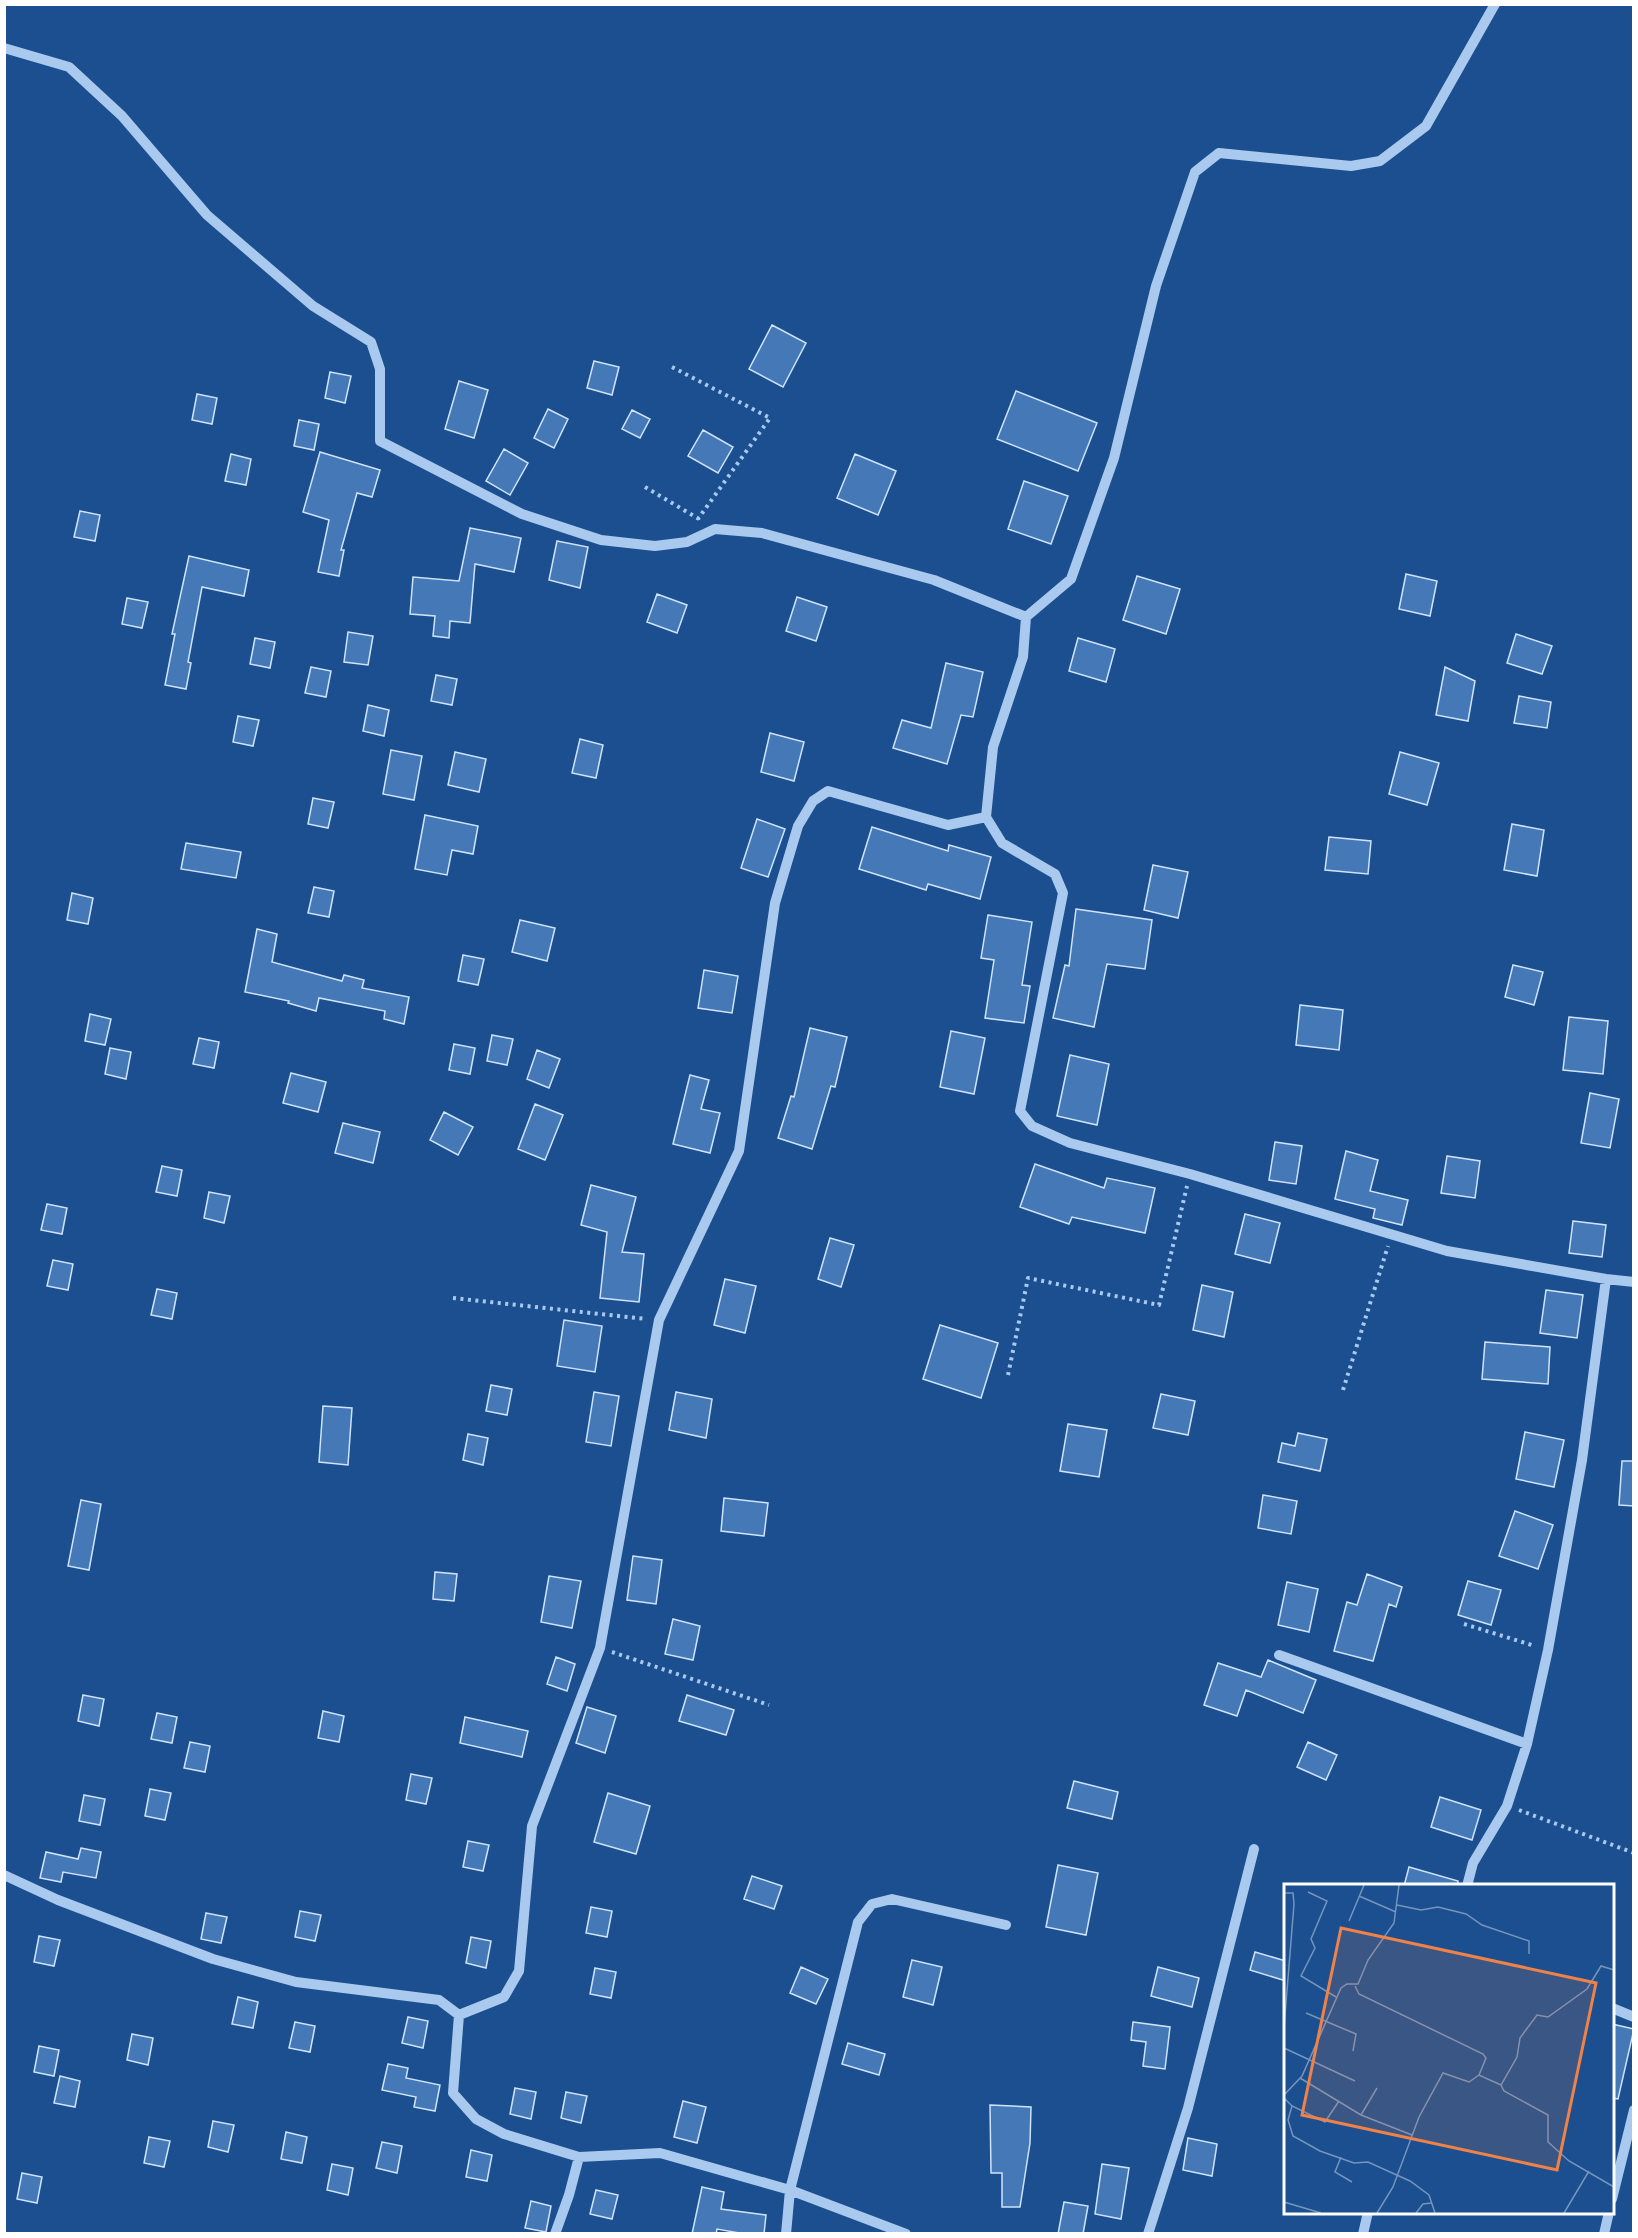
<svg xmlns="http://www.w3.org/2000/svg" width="1638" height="2238" font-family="Quicksand,sans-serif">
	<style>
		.building { fill: #4478b7; stroke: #cfe3fa; stroke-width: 1.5 }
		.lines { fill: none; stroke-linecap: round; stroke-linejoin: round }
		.path { stroke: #a9c9ee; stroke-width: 4; stroke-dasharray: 3 4.5; stroke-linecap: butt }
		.minor { stroke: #a9c9ee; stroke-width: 10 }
		.inset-road { fill: none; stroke: #7695bc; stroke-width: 1.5 }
		.view { fill: #ee8249; fill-opacity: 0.15; stroke: #ee8249; stroke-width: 3 }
		.inset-edge { fill: none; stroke: #fff; stroke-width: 3 }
	</style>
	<rect width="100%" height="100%" fill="#1b4f8f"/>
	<path class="building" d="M772,325L806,343L783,387L749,369Z
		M594,361L619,367L612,395L587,388Z
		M330,372L351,376L345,403L325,398Z
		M459,381L488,390L474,438L445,429Z
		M1016,391L1097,423L1078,471L997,439Z
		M197,394L217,398L212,424L192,420Z
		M548,409L568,419L554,448L534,438Z
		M632,410L650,419L640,438L622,429Z
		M299,420L319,424L314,450L294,446Z
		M703,430L733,447L718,473L688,456Z
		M504,449L528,463L510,495L486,481Z
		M320,452L380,470L372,497L357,493L341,550H344L339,576L318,572L329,520L303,512Z
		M231,454L251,459L246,485L225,481Z
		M855,454L896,471L878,515L837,498Z
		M1024,481L1068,496L1051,544L1008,529Z
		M80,511L100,515L95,541L74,537Z
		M470,528L521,538L514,572L475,564L470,623L450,621L449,638L433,636L435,616L410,614L413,577L459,581Z
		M557,541L588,547L580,588L549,580Z
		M189,556L249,570L244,596L202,587L188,662L191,663L186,689L165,685L175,634H172Z
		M1406,574L1437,581L1430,616L1399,609Z
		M1137,576L1180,589L1166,634L1123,620Z
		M657,594L687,605L677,633L647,622Z
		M797,597L827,607L816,641L786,631Z
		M127,598L148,602L142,628L122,624Z
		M348,632L373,636L368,665L344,662Z
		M1516,634L1552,646L1542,674L1507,663Z
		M255,638L275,642L270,668L250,664Z
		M1078,638L1115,649L1106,682L1069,671Z
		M946,663L983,672L973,717L961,715L947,764L893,748L902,720L931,728Z
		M311,667L331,671L326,697L305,693Z
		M1445,667L1475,681L1468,721L1436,715Z
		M436,675L457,679L452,705L431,701Z
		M1519,696L1551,702L1547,728L1514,723Z
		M368,705L389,710L384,736L363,731Z
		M238,716L259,720L253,746L233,742Z
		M770,733L804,742L794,781L761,772Z
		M580,739L603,745L596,778L572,773Z
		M391,750L422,756L414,800L383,794Z
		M455,752L486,759L479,792L448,785Z
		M1400,752L1439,763L1427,805L1389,794Z
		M313,798L334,802L328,828L308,824Z
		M425,815L478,826L473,854L452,850L447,875L415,869Z
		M757,819L785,829L768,877L741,868Z
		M1512,824L1544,830L1537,876L1504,870Z
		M872,827L948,851L949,845L991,857L980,899L928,884L926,890L859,869Z
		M1329,837L1371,841L1368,874L1325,870Z
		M186,843L241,852L236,878L181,869Z
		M1153,865L1188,872L1178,918L1144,910Z
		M314,887L334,891L329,917L308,913Z
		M72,893L93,898L88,924L67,920Z
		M1076,909L1152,920L1145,969L1107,964L1094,1027L1053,1018L1065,965L1069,966Z
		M988,915L1032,922L1022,985L1030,986L1024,1023L985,1018L994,960L981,958Z
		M520,920L555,928L547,961L512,952Z
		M257,929L277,934L272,962L342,981L344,975L364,980L362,988L409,997L404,1024L384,1019L385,1011L319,998L316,1011L288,1003L289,1001L245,992Z
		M463,955L484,959L478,985L458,981Z
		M1513,965L1543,972L1534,1005L1505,997Z
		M704,970L738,976L732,1013L698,1008Z
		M1300,1005L1343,1010L1339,1050L1296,1045Z
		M90,1014L111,1019L105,1045L85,1041Z
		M1569,1017L1608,1021L1603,1074L1563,1070Z
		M810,1028L847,1037L835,1087L831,1086L812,1149L778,1138L791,1096L794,1097Z
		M951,1031L985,1038L974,1094L940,1087Z
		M492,1035L513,1039L507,1065L487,1061Z
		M199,1038L219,1042L214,1068L193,1064Z
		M454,1044L475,1048L470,1074L449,1070Z
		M110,1048L131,1052L126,1079L105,1074Z
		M537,1050L560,1059L549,1088L527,1079Z
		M1070,1055L1109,1064L1097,1125L1057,1116Z
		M291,1073L326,1082L318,1112L283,1103Z
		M690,1075L709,1080L701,1109L720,1113L710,1153L673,1144Z
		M1590,1093L1619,1099L1610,1148L1581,1143Z
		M535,1104L563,1115L545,1160L518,1149Z
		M444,1112L473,1127L458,1155L430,1140Z
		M343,1123L380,1132L373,1163L335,1153Z
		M1275,1142L1302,1146L1296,1184L1269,1180Z
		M1346,1151L1378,1160L1370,1191L1408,1200L1402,1225L1373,1218L1375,1209L1335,1199Z
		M1447,1156L1480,1161L1475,1198L1441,1193Z
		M1035,1164L1104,1188L1107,1178L1155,1188L1145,1233L1072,1217L1069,1224L1020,1207Z
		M162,1166L182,1170L177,1196L156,1192Z
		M591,1185L636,1197L622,1252L644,1254L639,1302L600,1298L607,1232L581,1225Z
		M209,1192L230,1196L224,1223L204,1218Z
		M47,1204L67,1208L62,1234L41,1230Z
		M1245,1214L1280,1223L1270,1263L1235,1254Z
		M1573,1221L1606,1225L1602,1257L1569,1253Z
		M830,1238L854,1245L841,1287L818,1279Z
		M53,1260L73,1264L68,1290L47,1286Z
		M725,1279L756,1286L745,1333L714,1325Z
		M1202,1285L1233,1292L1224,1337L1193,1330Z
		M157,1289L177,1293L172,1319L151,1315Z
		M1546,1290L1583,1295L1577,1338L1540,1333Z
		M564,1320L602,1326L595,1372L557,1366Z
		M940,1325L998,1343L981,1398L923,1379Z
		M1485,1342L1550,1347L1548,1384L1482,1379Z
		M491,1385L512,1389L507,1415L486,1411Z
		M594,1392L619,1396L611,1446L586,1442Z
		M676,1392L712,1399L706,1438L669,1430Z
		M1161,1394L1195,1401L1188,1435L1153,1428Z
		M323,1406L352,1408L348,1465L319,1462Z
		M1068,1424L1107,1430L1099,1477L1060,1471Z
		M1525,1432L1564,1440L1554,1487L1516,1479Z
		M1298,1433L1327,1439L1320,1471L1278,1462L1282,1443L1295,1446Z
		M468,1434L488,1438L483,1465L463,1460Z
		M1622,1461H1634V1506L1619,1505Z
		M1263,1495L1297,1501L1291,1534L1258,1528Z
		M724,1498L768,1503L764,1536L721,1531Z
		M81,1500L101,1504L89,1570L68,1566Z
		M1515,1511L1553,1525L1538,1569L1499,1556Z
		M633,1556L662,1560L656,1604L627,1600Z
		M435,1572L457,1574L454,1601L433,1599Z
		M1367,1574L1402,1587L1396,1607L1389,1604L1373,1661L1334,1651L1347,1602L1357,1605Z
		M549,1576L581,1581L572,1628L541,1622Z
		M1468,1581L1501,1590L1491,1625L1458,1615Z
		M1287,1582L1318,1589L1309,1632L1278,1625Z
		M673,1619L700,1626L693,1660L665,1654Z
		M556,1657L575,1664L567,1691L547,1684Z
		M1268,1660L1316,1680L1303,1713L1246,1690L1237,1716L1204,1705L1218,1663L1261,1677Z
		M83,1695L104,1699L99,1726L78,1721Z
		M687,1695L734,1710L726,1735L679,1721Z
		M587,1707L616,1716L605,1753L576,1743Z
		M323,1711L344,1716L339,1742L318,1738Z
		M157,1713L177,1717L172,1743L151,1739Z
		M465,1717L528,1731L522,1757L460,1743Z
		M190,1742L210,1746L205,1772L184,1768Z
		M1308,1742L1337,1755L1326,1780L1297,1767Z
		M411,1774L432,1778L426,1804L406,1800Z
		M1074,1781L1118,1792L1112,1819L1067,1808Z
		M150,1789L171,1793L165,1820L145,1816Z
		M608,1793L650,1806L636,1854L594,1842Z
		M84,1795L105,1799L100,1825L79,1821Z
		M1440,1797L1481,1810L1472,1840L1431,1827Z
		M468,1841L489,1845L483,1871L463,1867Z
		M81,1848L101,1852L96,1878L63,1872L61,1882L40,1878L46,1852L78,1859Z
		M1058,1865L1098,1873L1086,1935L1046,1927Z
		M1409,1867L1458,1881V1886H1404Z
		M752,1876L782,1886L774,1909L744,1899Z
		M591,1907L612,1911L607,1937L586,1933Z
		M300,1911L321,1915L315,1941L295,1937Z
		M206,1913L227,1917L221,1943L201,1939Z
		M39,1936L60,1940L54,1966L34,1962Z
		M471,1937L491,1941L486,1968L466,1963Z
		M1255,1952L1286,1961V1981L1250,1970Z
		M912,1960L942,1967L933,2005L903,1997Z
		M801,1967L828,1979L816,2004L790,1993Z
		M1158,1967L1199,1978L1192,2007L1151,1996Z
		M595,1968L616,1972L611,1998L590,1994Z
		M238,1997L258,2002L253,2028L232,2024Z
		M408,2017L428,2021L423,2048L402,2043Z
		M295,2022L315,2026L310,2052L289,2048Z
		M1133,2022L1170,2027L1165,2069L1143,2066L1146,2042L1131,2040Z
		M1612,2024L1634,2029L1618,2099L1612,2098Z
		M132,2034L153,2038L148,2065L127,2060Z
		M848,2043L885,2054L879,2075L842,2064Z
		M39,2046L59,2050L54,2076L34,2072Z
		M388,2064L408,2068L406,2078L440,2085L435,2111L414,2107L416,2097L382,2090Z
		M60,2076L80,2081L75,2107L54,2103Z
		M515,2088L536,2092L531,2119L510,2114Z
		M566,2092L587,2096L581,2123L561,2118Z
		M683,2101L706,2107L697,2143L674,2137Z
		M990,2105L1031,2107L1030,2143L1020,2207H1002V2173H991Z
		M213,2121L234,2125L228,2152L208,2147Z
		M286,2132L307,2137L302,2163L281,2159Z
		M149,2137L170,2141L164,2167L144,2163Z
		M1188,2138L1217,2144L1212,2176L1183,2170Z
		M382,2142L402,2146L397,2173L376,2168Z
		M471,2150L492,2155L487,2181L466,2177Z
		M332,2164L353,2168L348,2195L327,2190Z
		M1102,2164L1129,2168L1121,2219L1095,2214Z
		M22,2173L42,2177L37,2203L17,2199Z
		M702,2187L724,2192L721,2209L766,2215L764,2234H745L717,2229L716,2234H692Z
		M596,2190L618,2195L612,2219L590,2214Z
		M531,2201L551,2206L546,2232L525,2228Z
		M1064,2202L1088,2206L1083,2234H1058Z"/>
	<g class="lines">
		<path class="path" d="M672,367L770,418L698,519
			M645,487L699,519
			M453,1298L646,1319
			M1008,1375L1028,1278L1159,1305L1187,1186
			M1343,1390L1388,1246
			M1464,1624L1535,1646
			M612,1652L769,1705
			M1519,1810L1634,1853"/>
		<path class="minor" d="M4,48L69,67L122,116L207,215L313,306L371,342L380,369V441L522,514L601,540L655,546L687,542L715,529L762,533L934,580L1026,617L1023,657L993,747L986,817L1002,843L1055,874L1063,893L1020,1111L1032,1126L1070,1143L1190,1174L1447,1251L1606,1279L1634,1282
			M1026,617L1071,579L1114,458L1156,286L1195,172L1219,153L1351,166L1380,161L1426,126L1495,4
			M1279,1655L1527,1744
			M4,1875L58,1900L213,1959L296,1982L439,2000L459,2015L453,2093L476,2119L504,2134L579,2157L660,2153L790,2190L906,2234
			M1467,1886L1473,1863L1507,1806L1527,1744L1548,1650L1582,1460L1606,1279
			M1612,2008L1634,2017
			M459,2015L504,1997L519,1971L532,1826L600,1648L659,1320L739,1151L775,903L798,826L813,801L828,791L948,825L986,817
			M1612,2199L1634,2110
			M555,2234L569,2195L579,2157
			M786,2234L790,2190L858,1922L872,1904L892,1899L1006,1925
			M1148,2234L1188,2108L1254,1849
			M1363,2234L1368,2212
			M1604,2234L1609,2212"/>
	</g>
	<g transform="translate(1284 1884)">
		<rect width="330" height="330" fill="#1b4f8f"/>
		<path class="inset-road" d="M24,8L43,17L27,55L31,64L17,92L52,113M0,9H9L10,20L0,144M75,12L112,28M113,21L137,26L154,23L182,30L198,41L245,57V70M65,37L80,1M71,102L75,110L199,170L202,174L195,191M22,129L72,150L69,167M0,164L71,197M16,194L77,231L128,251M217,201L220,207L264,231V258L285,277L330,303M0,211L18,192L57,104L63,100H74L84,76L110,39L115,1M0,214L8,222L41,238L55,217M8,222L4,236L9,252L36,267L70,279L84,278L126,297L145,311L151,329M77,231L93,204M57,273L51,288L68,298M0,318L37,329M93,329L109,303L135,233L159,189L185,198L195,191L217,201L233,173L236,154L253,131L264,133L303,105L317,82L330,86M132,329L139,320L147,319M280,329L305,287"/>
		<path class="view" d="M57,44L312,99L273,286L18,231Z"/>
		<rect width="330" height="330" class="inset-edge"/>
	</g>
	<rect width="1638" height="2238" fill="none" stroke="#ffffff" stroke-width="12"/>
</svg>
